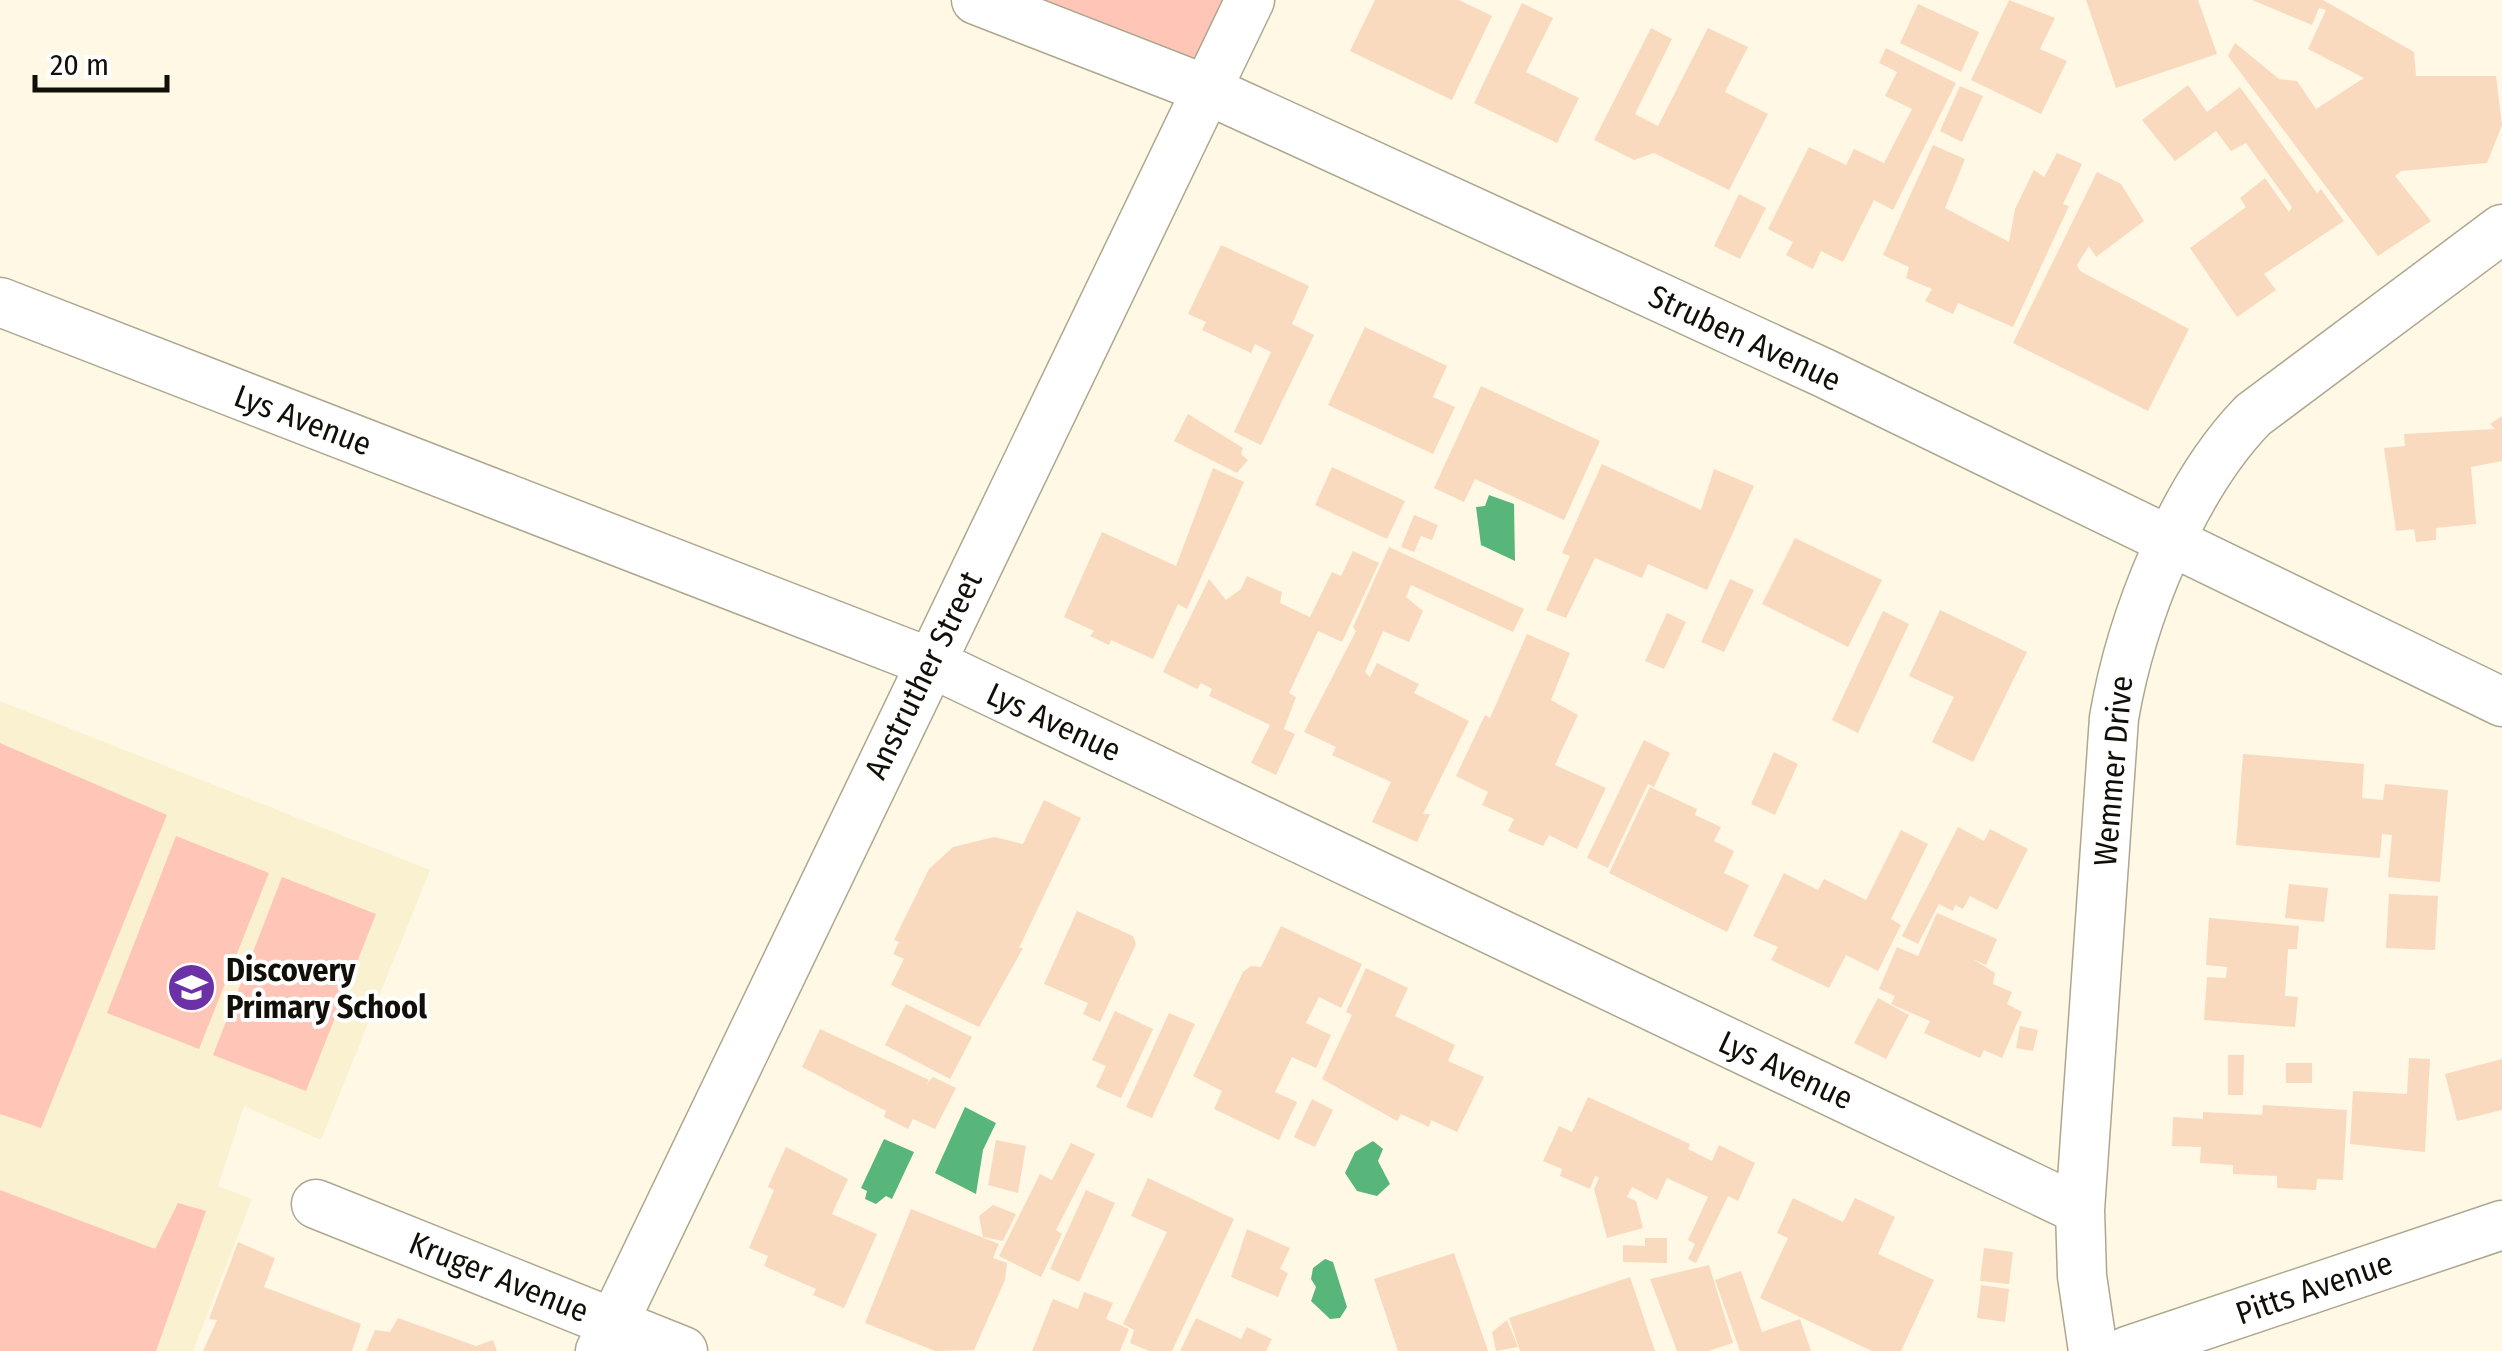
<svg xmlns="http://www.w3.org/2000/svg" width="2502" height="1351" font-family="'Fira Sans Condensed',sans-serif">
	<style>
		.built { fill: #faf1d1 }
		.green { fill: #ffc5b7 }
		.water { fill: #59b67b }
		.building { fill: #f9dabf }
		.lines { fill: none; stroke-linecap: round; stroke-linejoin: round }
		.street-casing { stroke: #aea790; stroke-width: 51 }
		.street { stroke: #fff; stroke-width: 48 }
		.labels { text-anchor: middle; stroke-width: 8; stroke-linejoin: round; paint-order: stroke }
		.street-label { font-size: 32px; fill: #110f07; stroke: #fff }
		.poi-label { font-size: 32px; font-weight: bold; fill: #110f07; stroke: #fff; text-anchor: start }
	</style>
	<rect width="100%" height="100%" fill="#fef8e5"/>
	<path class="built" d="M0,701L430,870L321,1140L244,1106L218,1186L252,1199L193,1351H0Z"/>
	<path class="green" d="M1017,0H1233L1199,70Z
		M0,743L167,815L41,1128L0,1114Z
		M176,836L269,873L199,1049L107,1013Z
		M282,877L376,914L306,1091L213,1055Z
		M0,1190L155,1249L178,1203L206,1211L156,1351H0Z"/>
	<path class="water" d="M1489,495L1514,504L1515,561L1481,545L1476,507L1485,506Z
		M965,1107L996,1123L983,1150L976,1194L935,1173Z
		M884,1139L914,1152L892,1199L886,1196L876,1204L865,1199L867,1191L861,1188Z
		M1373,1141L1383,1149L1378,1161L1390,1184L1377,1196L1357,1191L1345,1173L1355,1152Z
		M1325,1259L1333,1262L1347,1307L1340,1318L1330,1319L1311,1301L1316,1287L1311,1279L1313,1268Z"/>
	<path class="building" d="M1375,0H1459L1492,16L1452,100L1350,51Z
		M2009,0L2055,18L2040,49L2067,61L2041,114L1971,80Z
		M2086,0H2198L2217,54L2116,88Z
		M2252,0H2323L2414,52L2416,76H2496L2502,125L2487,163L2401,171L2395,176L2431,221L2378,256L2228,56L2235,43L2279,79L2297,81L2316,109L2364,78L2308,49L2326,10L2319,8L2312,25Z
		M1522,3L1553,18L1526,72L1579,98L1557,143L1474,103Z
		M1918,4L1979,32L1961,72L1900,43Z
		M1651,28L1672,39L1635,114L1658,126L1708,28L1748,47L1725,92L1768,114L1729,190L1654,153L1634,160L1594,140Z
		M1886,48L1956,83L1893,210L1874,200L1843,262L1821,251L1813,269L1786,255L1793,242L1768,229L1809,147L1846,165L1854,149L1884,163L1912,109L1885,96L1897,72L1879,63Z
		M2188,85L2207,112L2240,87L2317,193L2321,189L2344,221L2264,274L2276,290L2237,317L2190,248L2246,207L2240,198L2265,178L2289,212L2292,207L2246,143L2231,151L2216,131L2175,161L2142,120Z
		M1960,86L1983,96L1962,142L1940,131Z
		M1933,145L1965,159L1945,208L2009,242L2015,209L2034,170L2044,177L2057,153L2082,164L2063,204L2069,206L2013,327L1958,303L1953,314L1925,301L1932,289L1906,278L1909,267L1883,255Z
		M2097,172L2121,184L2144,221L2096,257L2089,246L2077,265L2080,271L2189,329L2148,411L2013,343Z
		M1739,194L1766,208L1740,259L1714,246Z
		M1221,245L1309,286L1292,324L1314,335L1261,445L1234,432L1271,352L1255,344L1251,353L1202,330L1206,322L1188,314Z
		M1365,327L1447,366L1433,397L1455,407L1433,454L1328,405Z
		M1481,386L1600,441L1564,520L1475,479L1464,502L1434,488Z
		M1188,414L1243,448L1241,454L1248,460L1237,473L1174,441Z
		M2502,416V461L2471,467L2476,524L2436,528V540L2416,542L2414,529L2396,531L2384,448L2405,446L2404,434L2495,429L2490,424Z
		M1602,464L1701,510L1714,469L1754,486L1707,590L1648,564L1642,578L1595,558L1566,618L1546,610L1570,556L1562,553Z
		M1332,467L1405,501L1387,539L1315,505Z
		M1213,468L1244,482L1187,609L1178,604L1153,659L1111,640L1109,645L1090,636L1094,631L1064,617L1102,532L1176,566Z
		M1414,515L1438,525L1432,540L1421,536L1414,552L1401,547Z
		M1795,538L1882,580L1848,647L1762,604Z
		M1389,547L1524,609L1513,632L1411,585L1406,597L1423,611L1409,642L1383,631L1365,672L1370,677L1377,663L1419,684L1414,693L1469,721L1423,814H1430L1417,842L1372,822L1391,782L1332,755L1336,747L1304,732L1356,631L1353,627Z
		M1353,551L1379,563L1342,642L1318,631L1289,693L1296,697L1284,729L1295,734L1276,775L1251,763L1270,725L1209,696L1212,689L1201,683L1197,689L1163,672L1209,579L1226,600L1241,589L1247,576L1282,592L1280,603L1310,617L1332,572L1341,576Z
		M1730,579L1754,590L1724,652L1701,642Z
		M1940,610L2027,652L1973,762L1932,742L1954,697L1909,676Z
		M1883,611L1909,624L1858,733L1832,720Z
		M1667,613L1686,622L1664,669L1645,661Z
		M1527,634L1570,653L1551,700L1578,715L1555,765L1606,788L1577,849L1549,835L1543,846L1508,831L1514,819L1482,805L1488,792L1456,776L1485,715L1490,718Z
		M1644,740L1670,753L1654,787L1648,784L1608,868L1587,858Z
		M1774,752L1798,764L1775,815L1751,804Z
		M2243,754L2364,764L2362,798L2383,800L2385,784L2448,790L2440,882L2388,877L2392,835L2382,834L2380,858L2236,845Z
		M1650,787L1697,809L1695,815L1721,827L1714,841L1734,851L1724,873L1749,885L1727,932L1609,873Z
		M1044,800L1081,818L1019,948H1023L979,1027L891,985L904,959L893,954L899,942L894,940L929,869L953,847L994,837L1023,844Z
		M1958,827L1984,841L1990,829L2028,849L1997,910L1970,896L1963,909L1955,905L1953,911L1939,904L1918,944L1902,936Z
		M1901,830L1928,844L1891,919L1901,925L1878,971L1846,955L1829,988L1771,960L1778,947L1753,936L1784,873L1818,890L1824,879L1866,900Z
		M2289,884L2328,888L2324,922L2285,918Z
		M2389,894L2438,896L2435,950L2386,948Z
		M1077,911L1133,936L1136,944L1100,1022L1083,1014L1088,1003L1044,984Z
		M1937,913L1997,939L1986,965L1973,959L1995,973L1993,984L2012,992L2007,1004L2022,1012L2002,1058L1984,1050L1980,1058L1924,1033L1930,1021L1891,1004L1895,996L1879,989L1897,947L1918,956Z
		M2209,918L2299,926L2297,949H2288L2285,996L2298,997L2295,1027L2204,1020L2207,977L2226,978L2227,967L2206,965Z
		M1281,926L1362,964L1341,1008L1319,997L1306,1023L1331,1035L1316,1068L1292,1057L1275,1092L1297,1102L1279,1140L1214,1109L1222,1091L1193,1076L1243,972L1251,966L1261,967Z
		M1366,968L1408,988L1395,1016L1455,1045L1448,1061L1484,1077L1457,1132L1431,1120L1429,1127L1401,1114L1397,1121L1322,1079L1352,1015L1346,1012Z
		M1878,998L1909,1015L1886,1059L1854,1043Z
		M906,1004L972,1037L950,1079L885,1045Z
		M1115,1011L1153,1029L1121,1098L1096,1087L1106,1066L1092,1060Z
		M1169,1013L1195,1024L1152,1118L1126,1107Z
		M2020,1026L2038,1030L2033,1051L2016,1048Z
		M820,1029L929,1080L926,1085L933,1077L956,1088L935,1129L913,1119L908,1129L884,1117L886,1111L802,1067Z
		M2228,1055H2244L2243,1095H2228Z
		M2409,1058L2430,1059L2425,1152L2350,1144L2353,1091L2407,1094Z
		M2502,1059V1110L2457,1121L2445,1074Z
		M2286,1063H2312V1083H2286Z
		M1588,1097L1690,1144L1688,1149L1712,1161L1719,1145L1755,1163L1738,1201L1728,1196L1696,1263L1688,1259L1695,1244L1688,1240L1708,1197L1667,1178L1657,1200L1632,1187L1627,1197L1636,1201L1643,1228L1607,1238L1594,1189L1599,1178L1595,1176L1590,1189L1560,1176L1562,1169L1543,1161L1559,1126L1572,1132Z
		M1312,1099L1333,1110L1315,1147L1294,1137Z
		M2263,1105L2347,1110L2343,1180L2317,1179L2316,1190L2277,1188V1176L2233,1174V1165L2200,1163L2201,1147L2172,1146L2173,1117L2203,1119V1112L2262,1115Z
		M996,1140L1026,1146L1018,1193L988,1185Z
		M1071,1143L1095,1154L1056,1230L1062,1234L1041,1277L999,1256L1040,1174L1052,1180Z
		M786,1147L848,1179L832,1214L877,1234L844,1308L813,1295L816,1289L764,1266L768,1256L749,1248L774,1190L768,1187Z
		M1148,1178L1234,1219L1172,1351H1149L1130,1343L1134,1330L1123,1324L1167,1232L1131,1216Z
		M1086,1190L1115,1203L1079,1282L1050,1269Z
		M1793,1198L1843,1222L1855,1198L1895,1217L1878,1254L1934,1280L1901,1351H1872L1760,1298L1788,1238L1777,1233Z
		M993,1205L1016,1214L1003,1241L983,1237L979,1216Z
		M911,1209L999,1244L993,1258L1007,1263L1005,1280L974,1350L935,1351L865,1323Z
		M1247,1229L1290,1248L1280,1269L1288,1273L1278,1297L1231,1277Z
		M1645,1238H1667V1263L1623,1262V1245L1645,1246Z
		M238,1242L275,1258L264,1287L361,1324L352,1351H203L217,1320L209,1319Z
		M1984,1248L2013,1252L2009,1284L1980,1281Z
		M1454,1253L1488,1351H1398L1374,1279Z
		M1709,1265L1733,1343L1708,1351H1677L1650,1279Z
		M1741,1271L1762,1332L1800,1319L1811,1351H1740L1715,1280Z
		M1630,1277L1655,1351H1520L1509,1318Z
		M1981,1285L2009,1289L2005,1322L1977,1318Z
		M1084,1292L1113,1303L1106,1319L1129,1329L1120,1351H1032L1053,1299L1078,1309Z
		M398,1318L476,1346L493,1340L497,1351H366L375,1330L390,1332Z
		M1196,1318L1241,1339L1247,1327L1272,1339L1266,1351H1180Z
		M1507,1320L1518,1347L1496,1351L1492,1332Z"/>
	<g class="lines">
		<defs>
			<path id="street" d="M976,0L1205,89L1533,239L1824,373L2502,702
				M0,302L929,662L2080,1210
				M316,1204L683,1351
				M600,1351L1250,0
				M2093,1351L2082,1276L2080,1210L2114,718C2131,618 2182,488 2253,415L2502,229
				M2127,1351L2502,1225"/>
		</defs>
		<use href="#street" class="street-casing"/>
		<use href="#street" class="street"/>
	</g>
	<defs>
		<symbol id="school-disc" viewBox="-11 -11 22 22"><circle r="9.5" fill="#6d31a7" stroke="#fff"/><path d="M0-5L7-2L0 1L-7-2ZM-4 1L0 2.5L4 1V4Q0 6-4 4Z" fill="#fff"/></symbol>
	</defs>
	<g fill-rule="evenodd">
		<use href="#school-disc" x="164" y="960" width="55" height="55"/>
	</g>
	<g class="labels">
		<g class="street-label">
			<text transform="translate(1745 338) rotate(25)" y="11">Struben Avenue</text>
			<text transform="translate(303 420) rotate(21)" y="11">Lys Avenue</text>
			<text transform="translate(923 675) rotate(-64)" y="11">Anstruther Street</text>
			<text transform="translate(1054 722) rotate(25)" y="11">Lys Avenue</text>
			<text transform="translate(2113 771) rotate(-85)" y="11">Wemmer Drive</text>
			<text transform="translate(1786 1070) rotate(25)" y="11">Lys Avenue</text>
			<text transform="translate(499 1277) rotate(22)" y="11">Kruger Avenue</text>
			<text transform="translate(2314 1288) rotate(-19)" y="11">Pitts Avenue</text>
		</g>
		<g class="poi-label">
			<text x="226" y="981">Discovery<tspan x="226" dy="37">Primary School</tspan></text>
		</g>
	</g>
	<path d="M35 75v15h132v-15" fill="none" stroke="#110f07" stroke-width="5"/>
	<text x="50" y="75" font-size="30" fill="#110f07" stroke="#ffffff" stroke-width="8" paint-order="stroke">20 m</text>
</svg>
